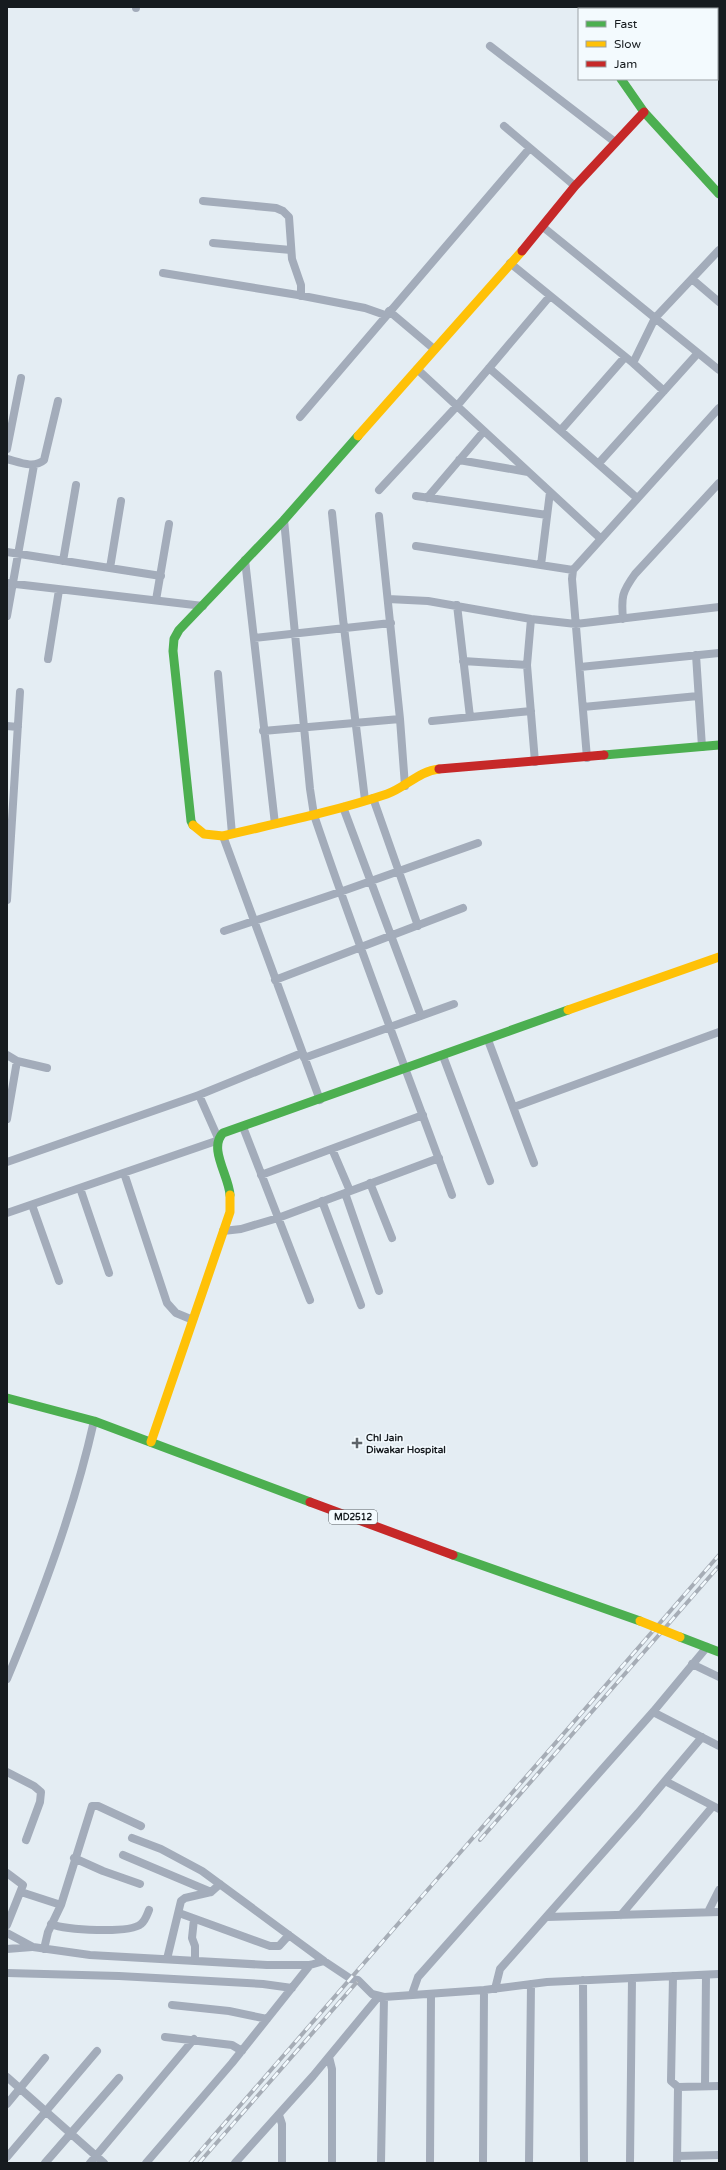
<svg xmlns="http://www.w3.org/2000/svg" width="726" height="2170" font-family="'Varela Round',sans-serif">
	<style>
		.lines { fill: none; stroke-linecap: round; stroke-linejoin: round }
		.street { stroke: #a3acba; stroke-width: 8 }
		.fast { stroke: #4caf50; stroke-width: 9 }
		.slow { stroke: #ffc107; stroke-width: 9 }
		.jam { stroke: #c62828; stroke-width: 9 }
		.rail-casing { stroke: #a6adb6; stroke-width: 4 }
		.rail { stroke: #f3fafe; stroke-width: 2.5; stroke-dasharray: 8; stroke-linecap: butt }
		.slow-bridge { stroke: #ffc107; stroke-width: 9 }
		.poi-dot { fill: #5e6469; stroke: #f3fafe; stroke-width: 1.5 }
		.labels { text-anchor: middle; stroke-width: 3; stroke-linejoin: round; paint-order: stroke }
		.shield { fill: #f3fafe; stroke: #585e62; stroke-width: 1 }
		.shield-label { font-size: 9px; font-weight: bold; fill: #161b1f }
		.poi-label { font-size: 10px; font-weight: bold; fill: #161b1f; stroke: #f3fafe; text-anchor: start }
	</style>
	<rect width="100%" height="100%" fill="#e4edf3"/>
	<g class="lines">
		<path class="street" d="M136,8V7
			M717,16L719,15
			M490,46L615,142
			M504,126L575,186
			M203,201L276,208L283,211L289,217L292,259L301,285V296
			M543,227L719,370
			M213,243L291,250
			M510,263L633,363L664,391
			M163,273L298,295L365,308L385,315
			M692,279L719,302
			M389,311L434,349
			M633,363L655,318L719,250
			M489,368L637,498
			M417,369L600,538
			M300,417L529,149
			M561,430L625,357
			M7,449L21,378
			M7,459C19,462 34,469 44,460L58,401
			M459,460L528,472
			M599,463L698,353
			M379,490L457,406L550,296
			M416,496L547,515
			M427,498L484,431
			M332,513L343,619L365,800
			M379,516L400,719L405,786
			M284,520L310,789L314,815C357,943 406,1069 452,1195
			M416,546L573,570
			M7,552L161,576
			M245,560L275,824
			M63,561L76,485
			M541,565L550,492
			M110,568L121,501
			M7,583L203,606
			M388,599L428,601L531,619L576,624L719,607
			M156,600L169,524
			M457,605L470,717
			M7,616L34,465
			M531,619L527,665L535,762
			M623,619C621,597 622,592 635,574L719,483
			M254,638L391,623
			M696,655L702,747
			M48,659L59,590
			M463,661L527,665
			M580,667L719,653
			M218,674L232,834
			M583,707L698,696
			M432,721L531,711
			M7,726L18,727
			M263,731L400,719
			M587,758L572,579L573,570L719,408
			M373,798L418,926
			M343,807L421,1016
			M223,836L320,1100
			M7,900L20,692
			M224,931L340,892L478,843
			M275,980L463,908
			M488,1040L534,1163
			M7,1055L17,1061L47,1068
			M443,1056L490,1181
			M304,1058L454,1004
			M199,1095L218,1138
			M514,1107L719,1032
			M7,1119L17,1061
			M243,1127L310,1300
			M332,1149L350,1191
			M7,1162L199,1095L302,1053
			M124,1173L167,1303L176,1313L193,1320
			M261,1175L423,1115
			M370,1183L392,1238
			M80,1188L109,1273
			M345,1193L379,1291
			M322,1201L361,1305
			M32,1205L59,1281
			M7,1213L216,1141
			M223,1231L241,1229L278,1218L439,1158
			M692,1664L719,1677
			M7,1679C42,1595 74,1510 94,1421
			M653,1712L719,1746
			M7,1772L34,1786L41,1792L40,1802L26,1840
			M665,1781L719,1809
			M132,1838L161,1849L202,1871L324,1961
			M123,1855L211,1892
			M74,1858L103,1871L140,1884
			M7,1873L23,1885L7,1925
			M21,1892L61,1905
			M708,1912L719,1890
			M179,1913L270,1946H279L289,1935
			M621,1915L713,1806
			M547,1917L719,1912
			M194,1919L192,1938L195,1946V1961
			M51,1924C66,1930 129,1934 141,1924C145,1921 147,1915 149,1910
			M7,1933L33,1947L90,1955L267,1965H310L324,1961L351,1979L358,1980L372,1994L384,1997L484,1990L547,1982L719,1974
			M7,1949L32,1947
			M44,1949L48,1932L61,1905L92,1806H98L141,1826
			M167,1959L181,1901L185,1898L211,1892L220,1884
			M7,1973L119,1976L263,1984L292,1988
			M673,1976L671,2081L678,2087L719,2086
			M583,1980L584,2163
			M495,1989L500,1969L638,1813L702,1737
			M412,1994L418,1977L653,1712L707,1647
			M172,2005L229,2011L267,2019
			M165,2037L232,2045L242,2051
			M329,2057L332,2069V2163
			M7,2077L104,2163
			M705,2086L706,1975
			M7,2104L45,2058
			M279,2115L282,2124V2163
			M677,2156L719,2155
			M7,2157L97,2051
			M45,2163L119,2078
			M90,2163L194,2039
			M146,2163L232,2063L310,1965
			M235,2163L313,2076L379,1996
			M381,2163L384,1997
			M430,2163L431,1994
			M483,2163L484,1990
			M529,2163L531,1984
			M630,2163L632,1978
			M677,2163L678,2087"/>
		<path class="fast" d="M595,7L596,9
			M621,79L644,112L719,194
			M604,755L719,745
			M193,825L191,821L173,651L174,639L179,630L284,520L358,436
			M230,1195C229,1176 208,1148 223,1133L568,1010
			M7,1398L94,1421L310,1502
			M453,1555L640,1621
			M680,1637L719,1652"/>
		<path class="slow" d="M358,436L522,251
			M193,825L204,834L223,836C278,823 333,812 387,794C405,788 419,771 439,769
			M568,1010L719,957
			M151,1442L230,1212V1195"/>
		<path class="jam" d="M522,251L575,186L644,112
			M439,769L604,755
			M310,1502L453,1555"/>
		<defs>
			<path id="rail" d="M480,1840L719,1566
				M190,2163L719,1555
				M199,2163L357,1982"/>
		</defs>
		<use href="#rail" class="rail-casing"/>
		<use href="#rail" class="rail"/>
		<path class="slow-bridge" d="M640,1621L680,1637"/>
	</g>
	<path class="poi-dot" d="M355 1437h4v4h4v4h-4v4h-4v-4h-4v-4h4z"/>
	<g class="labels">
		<rect class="shield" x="329" y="1510" width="48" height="14" rx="3"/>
		<g class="shield-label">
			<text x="353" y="1520">MD2512</text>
		</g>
		<g class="poi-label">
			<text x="366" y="1441">Chl Jain<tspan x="366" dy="12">Diwakar Hospital</tspan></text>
		</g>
	</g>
	<rect width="726" height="2170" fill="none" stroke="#161b1f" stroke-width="16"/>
	<rect x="578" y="8" width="140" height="72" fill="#f3fafe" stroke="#9ba1a5"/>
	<rect x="586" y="21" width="20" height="6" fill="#4caf50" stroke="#9ba1a5"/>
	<text x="614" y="28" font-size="12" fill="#161b1f">Fast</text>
	<rect x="586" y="41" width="20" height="6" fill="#ffc107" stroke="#9ba1a5"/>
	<text x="614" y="48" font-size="12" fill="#161b1f">Slow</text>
	<rect x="586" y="61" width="20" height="6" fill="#c62828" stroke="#9ba1a5"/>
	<text x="614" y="68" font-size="12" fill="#161b1f">Jam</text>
</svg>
